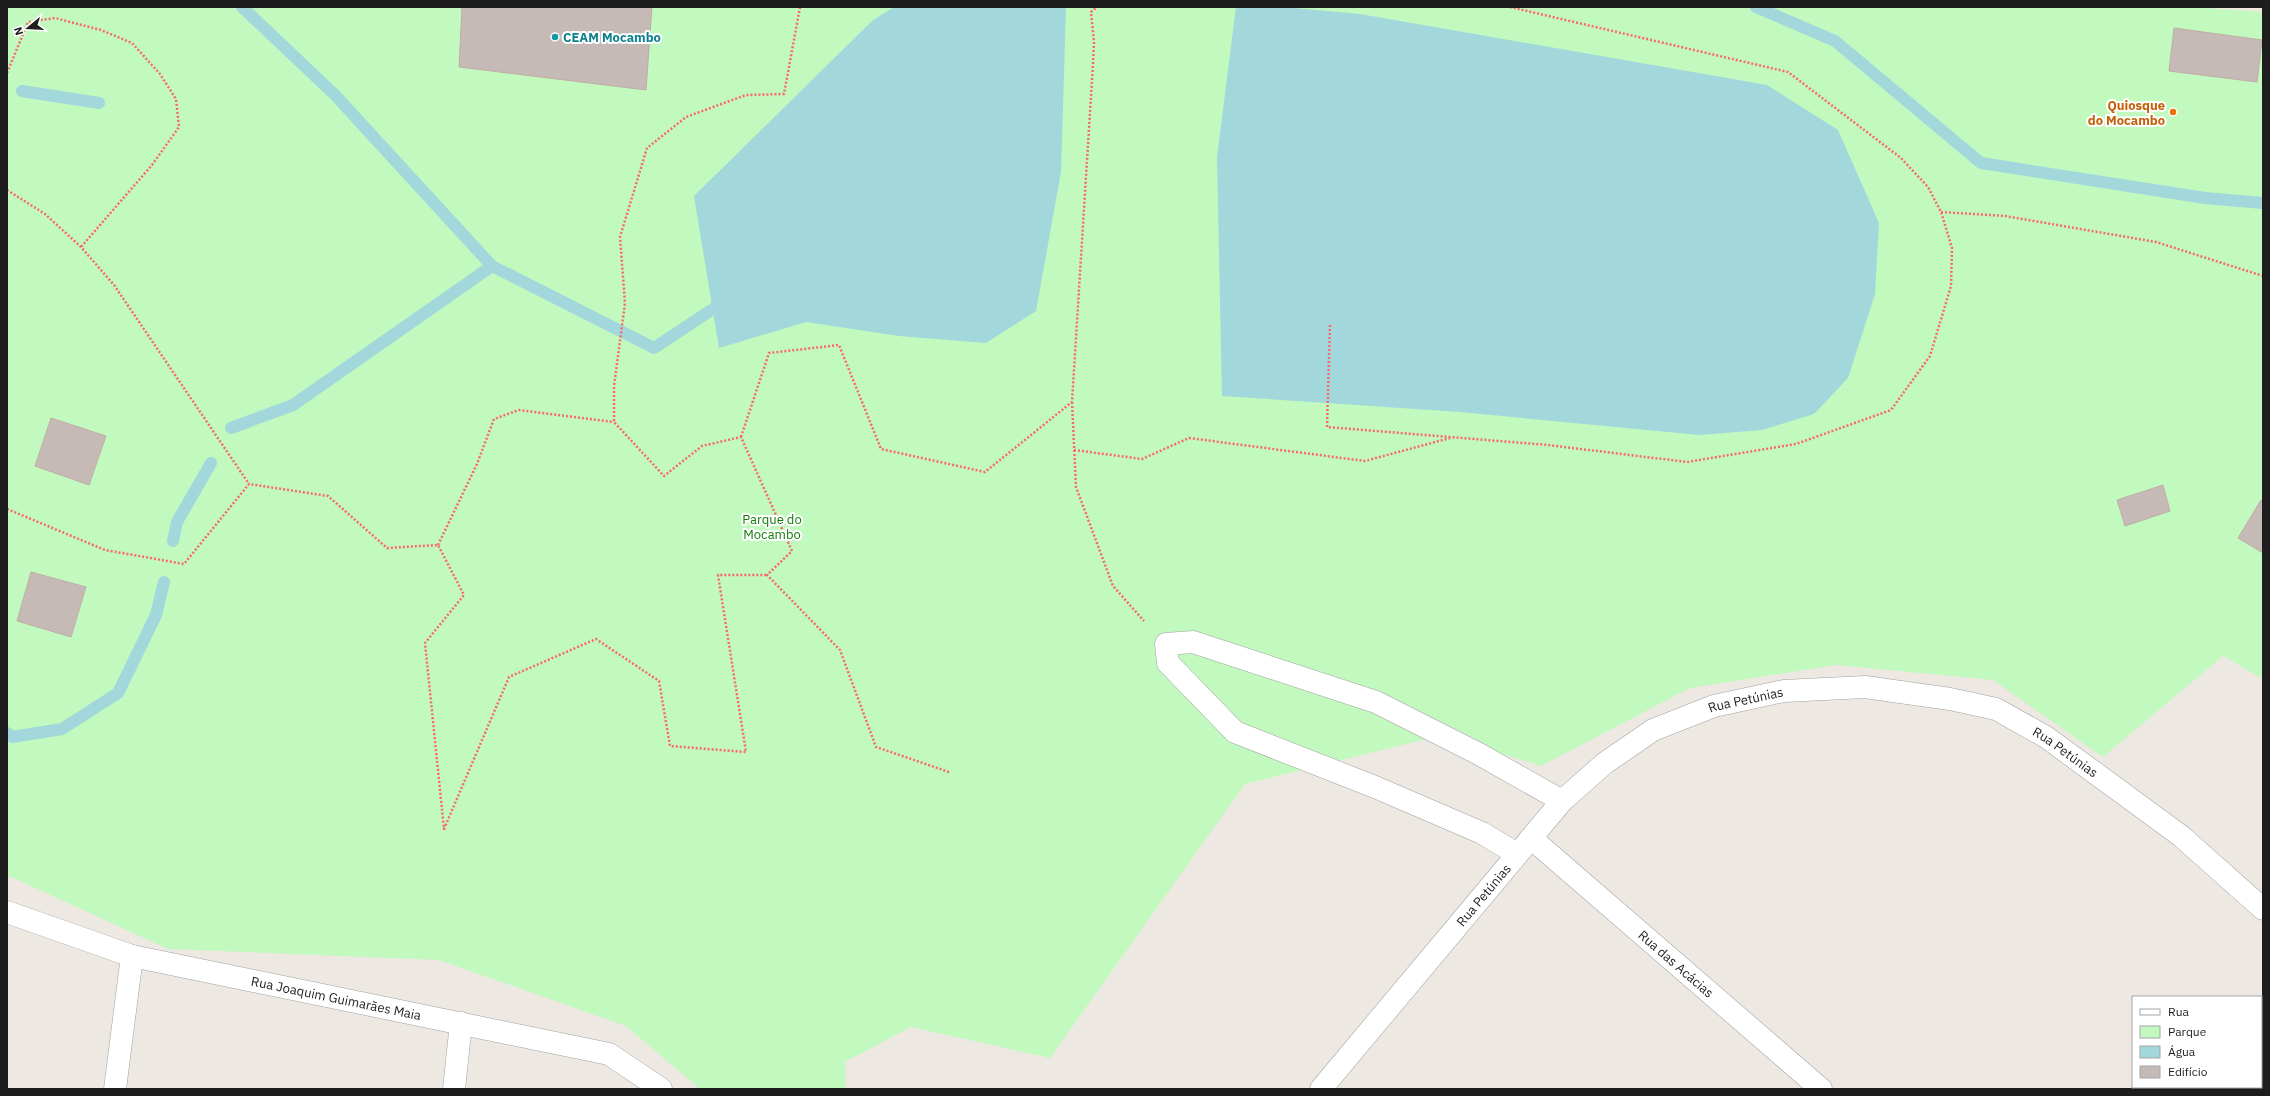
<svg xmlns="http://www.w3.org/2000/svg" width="2270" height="1096" font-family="'IBM Plex Sans',sans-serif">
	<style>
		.park { fill: #c2f9be }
		.water { fill: #a2d7dc }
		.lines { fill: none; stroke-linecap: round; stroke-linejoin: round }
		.stream { stroke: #a2d7dc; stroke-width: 12 }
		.building { fill: #c6bab6; stroke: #c0ada5 }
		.minor-casing { stroke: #a1a1a1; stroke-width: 23 }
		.path { stroke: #f9686f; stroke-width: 2.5; stroke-dasharray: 2 2; stroke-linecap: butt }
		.minor { stroke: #fff; stroke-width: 22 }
		.culture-dot { fill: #0f9aa8; stroke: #fff; stroke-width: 1.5 }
		.food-dot { fill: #e8710a; stroke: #fff; stroke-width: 1.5 }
		.labels { text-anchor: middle; stroke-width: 4; stroke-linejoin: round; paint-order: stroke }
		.culture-label { font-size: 13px; font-weight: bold; fill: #0d838f; stroke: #fff; text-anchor: start }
		.food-label { font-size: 13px; font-weight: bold; fill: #c56008; stroke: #fff; text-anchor: end }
		.park-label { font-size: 13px; fill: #137a0b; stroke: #fff }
		.street-label { font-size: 13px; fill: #1d1d1d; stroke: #fff }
	</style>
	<rect width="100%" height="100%" fill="#eee8e2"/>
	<path class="park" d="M7,7H2192L2263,12V679L2223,656L2103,757L1993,680L1836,665L1690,688L1541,766L1443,735L1245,784L1050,1058L911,1027L845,1062L846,1089H700L626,1026L439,960L168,949L7,875Z"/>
	<path class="water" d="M894,7H1066L1061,172L1036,311L986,343L899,336L806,322L719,348L694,196L872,21Z
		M1236,7H1283L1360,14L1767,85L1838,130L1879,223L1875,294L1848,378L1814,414L1762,430L1699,435L1460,412L1222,396L1217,157Z"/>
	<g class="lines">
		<path class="stream" d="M242,7L335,95L492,266L654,348L725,301
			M1756,7L1835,41L1981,163L2205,198L2263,203
			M22,91L99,103
			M231,428L293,405L492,266
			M173,541L177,522L211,463
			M7,733L12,737L62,729L118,693L156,615L164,582"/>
	</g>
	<path class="building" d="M462,7H652L646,90L459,67Z
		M2174,28L2262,40L2257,82L2169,71Z
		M51,418L106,436L89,485L35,466Z
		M2163,485L2170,511L2125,526L2117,500Z
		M2261,500L2263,501V553L2238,538Z
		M31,572L86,587L71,637L17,621Z"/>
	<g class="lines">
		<defs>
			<g id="minor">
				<path id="s1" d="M1531,838L1821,1089"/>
				<path d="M1517,854L1482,833L1375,787L1235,732L1168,663L1166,644L1193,642L1376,702L1479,754L1562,801"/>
				<path id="s2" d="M7,912L132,956L609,1054L661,1089"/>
				<path d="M115,1089L132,956"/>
				<path d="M454,1089L461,1023"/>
				<path id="s3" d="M1321,1089L1562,801L1605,763L1653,730L1714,706L1784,691L1865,687L1950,699L1996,709L2046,737L2181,836L2263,909"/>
			</g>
		</defs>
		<use href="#minor" class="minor-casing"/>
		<path class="path" d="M800,7L784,94L746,95L686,117L647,148L620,237L625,303L614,386V422L664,476L702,446L741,437L792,551L767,575L840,650L876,747L949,772
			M7,73L28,22L55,18L101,30L132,43L160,74L176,99L179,127L152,165L81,247
			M7,190L45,214L81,247L114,285L249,484
			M1941,212L2005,216L2156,242L2263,276
			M1330,325L1327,427L1548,445L1687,462L1796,444L1891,410L1930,356L1951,286L1952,248L1941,212L1928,187L1901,158L1788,72L1510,7
			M1072,402L1076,487L1113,586L1144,621
			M741,437L769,353L839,345L881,449L985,472L1072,402L1093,64L1094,42L1091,12L1097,7
			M1074,450L1142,459L1189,438L1365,461L1450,438
			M7,509L105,550L184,564L249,484L328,496L387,548L438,545L464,595L425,643L444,829L509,677L596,639L659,681L670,746L746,752L718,575H767
			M438,545L477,464L494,419L519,410L614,422"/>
		<use href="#minor" class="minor"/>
	</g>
	<circle class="culture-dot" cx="555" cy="37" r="4"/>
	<circle class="food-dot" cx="2173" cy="112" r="4"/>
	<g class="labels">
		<g class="culture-label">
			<text x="563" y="42">CEAM Mocambo</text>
		</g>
		<g class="food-label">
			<text x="2165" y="110">Quiosque<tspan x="2165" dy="15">do Mocambo</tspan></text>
		</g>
		<g class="park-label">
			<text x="772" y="524">Parque do<tspan x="772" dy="15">Mocambo</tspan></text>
		</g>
		<g class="street-label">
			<text dy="5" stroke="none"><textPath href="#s3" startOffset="589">Rua Petúnias</textPath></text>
			<text dy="5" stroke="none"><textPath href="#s3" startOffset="924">Rua Petúnias</textPath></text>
			<text dy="5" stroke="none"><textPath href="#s3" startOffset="253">Rua Petúnias</textPath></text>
			<text dy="5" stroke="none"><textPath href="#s1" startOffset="192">Rua das Acácias</textPath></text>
			<text dy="5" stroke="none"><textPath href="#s2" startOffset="341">Rua Joaquim Guimarães Maia</textPath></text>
		</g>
	</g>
	<rect width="2270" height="1096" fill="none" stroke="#1d1d1d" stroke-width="16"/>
	<rect x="2132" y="996" width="130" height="92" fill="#ffffff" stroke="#a5a5a5"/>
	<rect x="2140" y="1009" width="20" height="6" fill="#ffffff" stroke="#a5a5a5"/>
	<text x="2168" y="1016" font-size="12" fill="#1d1d1d">Rua</text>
	<rect x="2140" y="1026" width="20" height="12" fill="#c2f9be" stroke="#a5a5a5"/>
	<text x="2168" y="1036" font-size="12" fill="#1d1d1d">Parque</text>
	<rect x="2140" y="1046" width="20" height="12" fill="#a2d7dc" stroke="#a5a5a5"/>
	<text x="2168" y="1056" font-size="12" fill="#1d1d1d">Água</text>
	<rect x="2140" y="1066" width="20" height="12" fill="#c6bab6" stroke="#a5a5a5"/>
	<text x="2168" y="1076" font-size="12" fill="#1d1d1d">Edifício</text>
	<g transform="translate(28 28) rotate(252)" stroke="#ffffff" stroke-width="3" paint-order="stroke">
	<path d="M0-3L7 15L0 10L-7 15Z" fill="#1d1d1d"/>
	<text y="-6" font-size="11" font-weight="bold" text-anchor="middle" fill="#1d1d1d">N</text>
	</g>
</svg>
